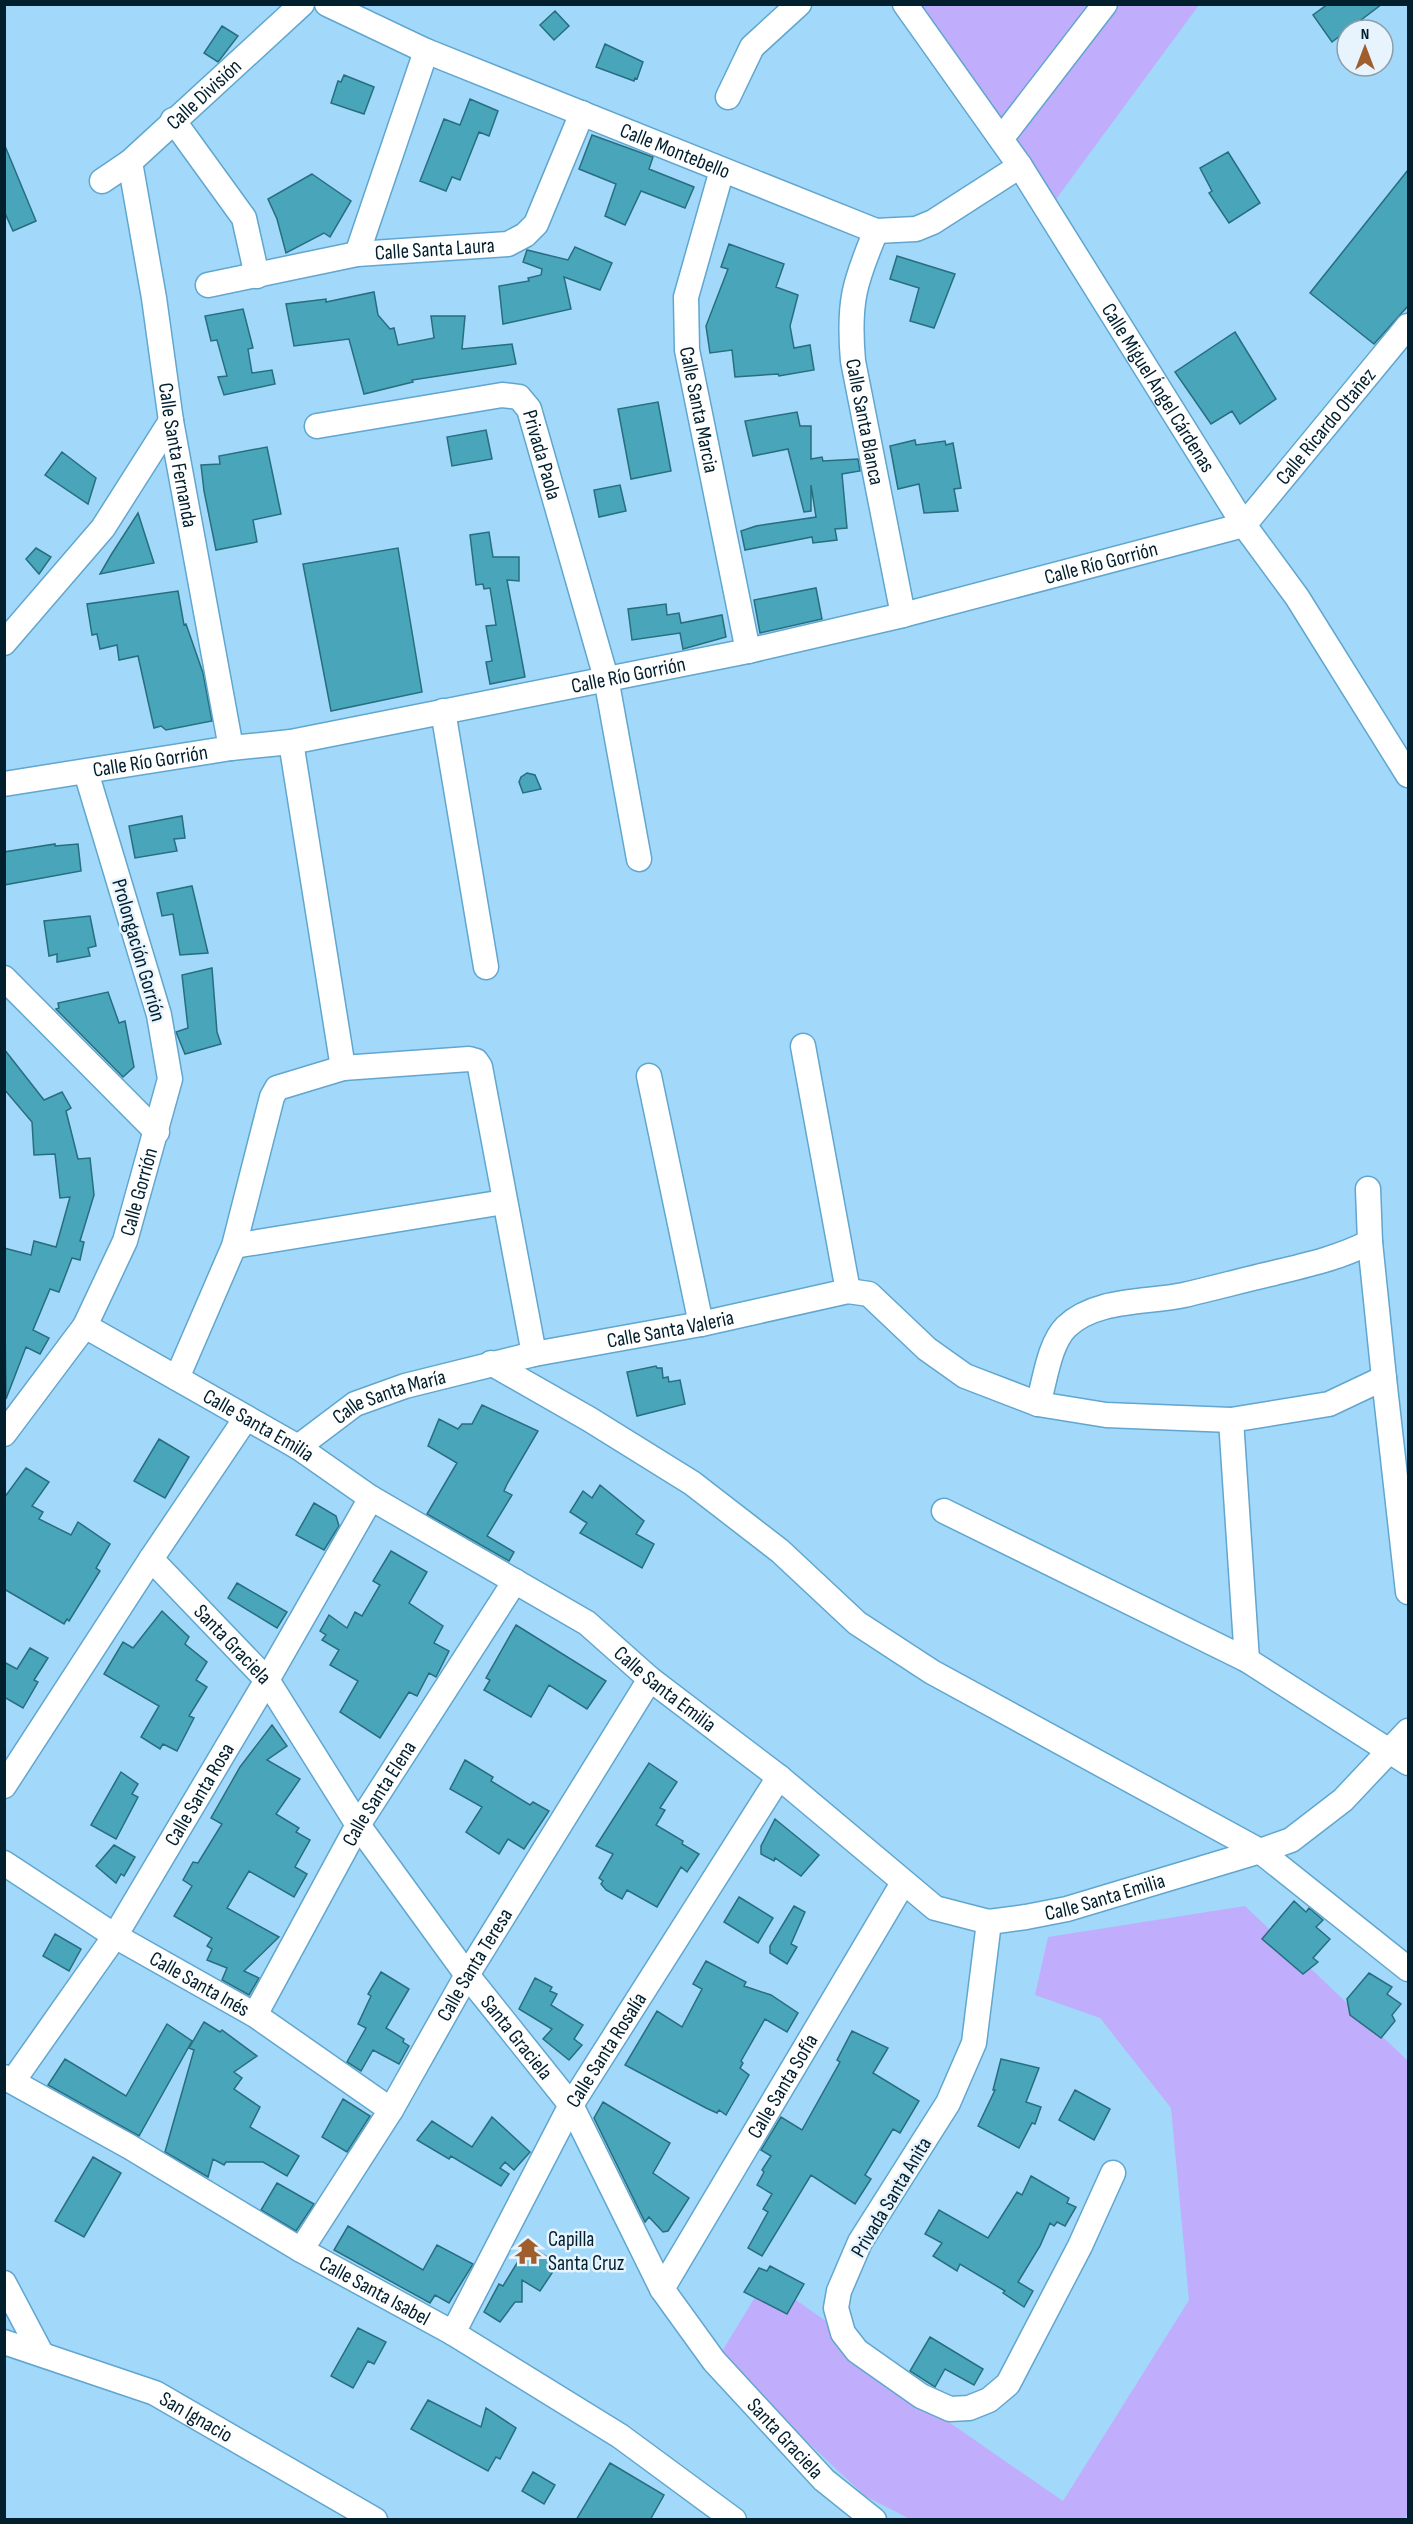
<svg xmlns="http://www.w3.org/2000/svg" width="1413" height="2524" font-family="'Sofia Sans Condensed',sans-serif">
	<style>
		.green { fill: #c0adfb }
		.building { fill: #49a5ba; stroke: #276e7e; stroke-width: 1.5 }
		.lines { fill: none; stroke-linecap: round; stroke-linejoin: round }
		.minor-casing { stroke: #61a6ce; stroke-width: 27 }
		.minor { stroke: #fff; stroke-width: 24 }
		.labels { text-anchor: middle; stroke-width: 5; stroke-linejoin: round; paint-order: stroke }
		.street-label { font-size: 21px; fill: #021f2e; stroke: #e7f4fd }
		.poi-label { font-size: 21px; fill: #021f2e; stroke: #e7f4fd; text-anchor: start }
	</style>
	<rect width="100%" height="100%" fill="#a2d9fb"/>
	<path class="green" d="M910,5H1199L1045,214Z
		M1245,1906L1408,2061V2513L1404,2519H910L865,2496L718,2358L766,2279L833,2326L849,2353L1063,2501L1189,2300L1171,2108L1100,2018L1035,1995L1048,1937Z"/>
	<path class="building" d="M1328,4H1382L1332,42L1313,15Z
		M555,11L569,26L554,40L540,25Z
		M222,26L238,36L218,62L204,53Z
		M605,44L643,62L637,79L635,78L634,81L596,67Z
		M344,75L374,87L364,114L331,103L338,81L341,82Z
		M470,99L498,111L489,136L479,132L460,180L452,177L446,191L420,181L444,119L460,125Z
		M592,135L653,157L649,169L694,187L685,208L641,191L625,225L605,216L616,184L579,169Z
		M5,146L36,221L13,231L4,211Z
		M1228,152L1260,203L1229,223L1209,193L1212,191L1200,168Z
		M1408,170V306L1374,344L1310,293Z
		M312,174L351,201L330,237L324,233L286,253L277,219L268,199Z
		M729,244L784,264L776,287L798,295L790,326L794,348L810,345L814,370L779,376L778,374L735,377L732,350L710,353L706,326L728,269L721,267Z
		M575,247L612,263L600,290L564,277L571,309L503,324L499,286L529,281L528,278L541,275L542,269L523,262L527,250L568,260Z
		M897,256L955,274L934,328L910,321L919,288L890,279Z
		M374,292L378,315L390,329L394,328L398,345L434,338L431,316H465L462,349L512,344L516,364L412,380L413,382L364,394L349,339L294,346L286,304L326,299V302Z
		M243,309L253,348L248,349L252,373L272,370L275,384L224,395L218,377L227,376L217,340L211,341L205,316Z
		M1235,332L1276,399L1240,424L1232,411L1211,424L1175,372Z
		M658,402L671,471L631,479L618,409Z
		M797,412L800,426H811V459L822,457L823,461L858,459L860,471L842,474L847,528L835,529L837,540L813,543L812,537L745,550L741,531L756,526L816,517L811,485V511L804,512L788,449L753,456L745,421Z
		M486,430L492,459L452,466L447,437Z
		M915,440L916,445L945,441L946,445L953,443L961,488L954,489L958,511L924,513L919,484L898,489L890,446Z
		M267,447L281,514L253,520L257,542L216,550L204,491L201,465L220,464L219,456Z
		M62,452L96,478L88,504L45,475Z
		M620,485L626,511L599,517L594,490Z
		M138,513L154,563L100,574L111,555Z
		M489,532L493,557H519V581L507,580L525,677L490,684L486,662L492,661L486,626L496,625L490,588L484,589L483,584L476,585L470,535Z
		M36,548L51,557L39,574L26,559Z
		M398,548L422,692L331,711L303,564Z
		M816,588L822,619L760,633L754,600Z
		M178,591L184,625L186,624L203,673L212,721L166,730L161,726L154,728L138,656L119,660L117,645L100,649L97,634L92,635L87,604Z
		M666,604L667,615L679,613L681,623L722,615L726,637L683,649L680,633L632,640L628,609Z
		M527,773L535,775L541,789L523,793L519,782L521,777Z
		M182,816L185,838L174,839L177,851L135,858L129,826Z
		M55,844V846L78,844L81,871L4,885V852Z
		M192,886L208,953L180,955L173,914L162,916L157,893Z
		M90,916L96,946L88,948L90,956L57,962V954L49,956L44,921Z
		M212,968L217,1032L221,1044L185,1054L176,1032L188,1028L182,975Z
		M108,992L119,1023L125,1021L134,1067L123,1077L56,1009L59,1008L58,1003Z
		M4,1049L44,1100L62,1092L71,1108L66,1111L78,1159L90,1158L94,1195L80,1241L84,1242L80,1260L72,1258L59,1292L50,1289L33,1330L49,1338L40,1354L26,1347L6,1399L4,1248L31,1255L34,1241L56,1247L70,1197L60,1198L55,1154L34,1155L32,1122L4,1089Z
		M656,1366L657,1368H662L663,1378L668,1377L669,1382L680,1380L685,1404L637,1416L627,1372Z
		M482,1405L538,1431L507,1484L504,1491L512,1495L487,1536L514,1552L509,1561L427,1514L457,1463L428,1446L439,1419L458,1429L462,1424H472Z
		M159,1439L189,1457L165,1498L134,1481Z
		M26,1468L49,1482L32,1506L43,1512L39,1519L71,1535L78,1522L110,1544L96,1568L100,1571L69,1621L67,1619L64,1624L4,1589V1498Z
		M600,1485L644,1521L636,1534L654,1544L642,1568L580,1533L587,1523L570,1512L583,1491L592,1498Z
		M314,1503L336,1516L339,1526L324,1550L296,1535Z
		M391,1551L427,1572L409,1603L443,1626L434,1643L449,1651L436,1677L429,1673L417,1696L409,1692L380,1738L340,1712L358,1681L330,1665L339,1650L322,1640L326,1635L320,1631L329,1615L347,1628L355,1612L362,1616L380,1585L373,1581Z
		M237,1583L287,1612L277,1628L228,1598Z
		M162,1611L189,1637L185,1644L207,1662L196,1680L207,1687L189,1716L194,1718L177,1751L163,1744L160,1749L141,1737L159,1706L104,1674L123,1642L133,1648Z
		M516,1625L606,1681L587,1709L549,1685L531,1717L484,1690L490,1680L486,1678Z
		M30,1648L48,1658L34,1680L38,1682L23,1708L4,1697V1662L17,1669Z
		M272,1725L287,1746L267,1760L300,1779L276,1814L299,1828L296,1832L310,1840L295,1867L307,1874L294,1897L249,1871L227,1908L279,1937L244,1971L259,1978L249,1995L222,1980L227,1968L207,1960L212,1949L207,1946L212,1938L174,1916L192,1886L183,1880L193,1862L198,1863L222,1824L211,1818L240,1767Z
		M465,1760L493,1777L491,1781L530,1805L533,1802L549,1811L524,1849L508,1839L499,1854L466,1832L482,1807L450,1789Z
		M649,1763L677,1782L660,1808L665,1810L656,1825L683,1841L682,1844L699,1854L687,1872L681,1867L657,1907L627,1890L622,1899L606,1890L601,1884L603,1881L599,1878L613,1854L596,1846Z
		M121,1772L138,1784L132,1794L138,1797L116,1839L91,1825Z
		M775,1819L819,1855L801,1876L775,1858L774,1861L761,1854V1846Z
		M114,1845L135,1857L124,1876L121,1874L116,1883L96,1866Z
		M739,1897L773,1918L758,1943L724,1922Z
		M1294,1901L1306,1912L1309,1908L1323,1920L1316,1927L1330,1939L1313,1958L1318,1962L1303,1974L1262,1939Z
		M794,1906L805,1912L791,1944L797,1947L787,1964L770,1953V1946Z
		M55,1934L81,1949L69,1971L43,1956Z
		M706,1961L746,1982L744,1986L771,1995L798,2013L787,2032L765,2019L741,2061L743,2063L740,2068L749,2075L726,2115L719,2110L717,2113L706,2108L625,2065L657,2011L682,2027L702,1989L693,1984Z
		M381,1972L409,1989L386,2028L404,2039L403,2042L409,2046L399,2064L373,2050L361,2071L347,2062L366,2028L358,2024L371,1996L368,1994Z
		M1369,1973L1392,1987L1387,1994L1401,2004L1392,2015L1395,2021L1381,2038L1350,2015L1347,1999Z
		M535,1978L552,1987L550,1991L557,1994L551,2005L583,2025L574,2039L582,2045L569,2060L543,2039L552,2029L519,2009Z
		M204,2022L220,2032L222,2030L257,2056L234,2072L242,2078L234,2089L260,2107L250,2127L299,2156L287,2176L263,2162H226L224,2165L213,2159L208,2177L165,2152L194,2050L189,2048Z
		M167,2024L192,2041L139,2136L48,2085L65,2059L126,2096Z
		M852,2031L888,2048L873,2073L919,2101L900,2133L893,2129L865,2175L871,2179L855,2204L811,2175L762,2256L748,2248L768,2212L763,2209L772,2194L757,2185L764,2172L762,2170L771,2156L761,2150L781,2117L802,2130L840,2062L837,2060Z
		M1001,2059L1039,2068L1026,2102L1041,2107L1035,2124L1032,2123L1019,2148L978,2126L995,2090H993Z
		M1075,2090L1110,2109L1094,2140L1059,2120Z
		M343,2099L370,2116L347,2152L322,2137Z
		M603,2102L670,2143L653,2173L689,2198L668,2231L663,2232L649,2217L645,2222L594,2118Z
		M492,2117L530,2152L514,2170L505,2162L500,2168L509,2174L501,2186L451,2156L449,2159L417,2140L432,2121L472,2147Z
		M93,2157L121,2173L84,2237L55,2221Z
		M1031,2176L1069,2198L1067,2203L1076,2207L1065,2226L1057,2222L1054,2226L1050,2223L1040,2246L1018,2282L1033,2291L1024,2307L1003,2293L1005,2291L960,2264L957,2271L933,2256L942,2243L925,2234L939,2210L988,2238L1017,2192L1022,2195Z
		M277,2183L314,2204L296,2231L261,2210Z
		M348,2226L423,2270L437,2245L473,2264L449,2303L435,2295L430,2303L334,2250Z
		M528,2245L558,2264L540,2291L522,2280V2302H515L500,2322L484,2312L499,2284L503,2286Z
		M770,2266L804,2284L787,2314L744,2292L759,2268L767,2271Z
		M358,2328L386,2342L374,2364L368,2361L353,2388L331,2376Z
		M930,2337L983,2369L974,2385L945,2369L935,2387L910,2371Z
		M428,2400L481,2427L486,2408L516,2428L500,2459L496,2457L488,2471L411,2429Z
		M610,2463L664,2495L650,2520H576Z
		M533,2472L555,2485L544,2504L522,2491Z"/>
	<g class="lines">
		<defs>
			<g id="minor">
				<path id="s1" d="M327,4L426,51L876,231L916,229L933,222L1020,166"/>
				<path id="s2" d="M905,4L1020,166L1244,525L1297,597L1408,775"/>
				<path d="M728,97L752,47L799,4"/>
				<path d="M173,120L244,218L257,276"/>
				<path d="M1001,139L1105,4"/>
				<path id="s3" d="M130,162L154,298L171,421L231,748"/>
				<path id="s4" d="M722,170L686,297L687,350L748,651"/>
				<path id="s5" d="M102,181L130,162L302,4"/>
				<path id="s6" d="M876,231C854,283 848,303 853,361L903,615"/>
				<path d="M357,254L426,51"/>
				<path id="s7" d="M208,285L357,254L508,244L525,235L536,224L582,113"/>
				<path id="s8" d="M317,426L502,395L519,397L529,409L606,678L639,859"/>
				<path d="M4,643L103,528L171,421"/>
				<path d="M443,711L486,967"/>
				<path d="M291,742L343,1068"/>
				<path id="s9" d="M4,784L231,748L291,742L748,651L903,615L1244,525L1408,326"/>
				<path d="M4,978L157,1132"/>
				<path d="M803,1046L848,1291"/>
				<path d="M649,1076L701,1324"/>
				<path d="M1370,1242L1384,1378"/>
				<path d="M234,1246L504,1202"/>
				<path id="s10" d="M85,1326L298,1447L371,1498L587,1623L650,1679L779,1777L935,1908L989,1922L1026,1917L1067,1909L1260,1851L1291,1840L1343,1800L1408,1731"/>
				<path d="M491,1363L589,1419L692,1483L780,1551L857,1623L932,1672L1260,1851L1408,1969"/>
				<path d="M177,1378L234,1246L272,1097L277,1088L343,1068L469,1059L476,1061L480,1067L534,1354"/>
				<path d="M1038,1404C1045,1381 1049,1344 1066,1327C1096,1298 1147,1303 1184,1295C1214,1288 1244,1280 1274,1273C1307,1265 1339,1258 1370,1242L1368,1189"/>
				<path d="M1231,1420L1247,1660"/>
				<path id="s11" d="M4,1434L85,1326L125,1241L170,1079L159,1015L86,772"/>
				<path id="s12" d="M298,1447L355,1404L405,1386L534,1354L701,1324L848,1291L869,1294L927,1349L965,1376L1038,1404L1106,1415L1231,1420L1329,1404L1384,1378L1408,1592"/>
				<path d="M944,1511L1247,1660L1408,1763"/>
				<path id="s13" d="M151,1559L267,1680L358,1825L467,1975L571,2105L662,2289L714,2361L824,2480L874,2520"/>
				<path d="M4,1786L151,1559L246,1418"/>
				<path id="s14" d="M4,1863L115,1936L255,2015L391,2110"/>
				<path d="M989,1922L974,2043L948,2103L860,2242L839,2291L836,2308L843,2333L857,2351L921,2396L950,2409L969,2408L989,2400L1008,2384L1080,2246L1113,2173"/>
				<path id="s15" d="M255,2015L358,1825L515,1581"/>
				<path id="s16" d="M4,2077L130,2147L301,2250L453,2333L620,2436L734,2520"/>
				<path id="s17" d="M13,2081L115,1936L267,1680L371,1498"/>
				<path id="s18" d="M301,2250L391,2110L467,1975L650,1679"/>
				<path d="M4,2283L41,2353"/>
				<path id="s19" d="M662,2289L903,1883"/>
				<path id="s20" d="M453,2333L571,2105L779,1777"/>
				<path id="s21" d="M4,2342L155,2393L375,2520"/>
			</g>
		</defs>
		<use href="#minor" class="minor-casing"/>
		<use href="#minor" class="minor"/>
	</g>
	<defs>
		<symbol id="temple-bare" viewBox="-9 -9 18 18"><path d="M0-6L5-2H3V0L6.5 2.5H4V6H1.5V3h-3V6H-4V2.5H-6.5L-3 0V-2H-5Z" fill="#a05e2c" stroke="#e7f4fd" stroke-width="2.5" paint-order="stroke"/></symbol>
	</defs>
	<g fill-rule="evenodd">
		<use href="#temple-bare" x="509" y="2232" width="38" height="38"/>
	</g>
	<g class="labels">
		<g class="street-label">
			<text dy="7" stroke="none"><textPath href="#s5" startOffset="134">Calle División</textPath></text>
			<text dy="7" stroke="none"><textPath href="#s1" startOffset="378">Calle Montebello</textPath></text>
			<text dy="7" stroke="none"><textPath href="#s7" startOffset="230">Calle Santa Laura</textPath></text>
			<text dy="7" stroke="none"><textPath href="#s2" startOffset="460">Calle Miguel Ángel Cárdenas</textPath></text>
			<text dy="7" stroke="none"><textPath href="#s4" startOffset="246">Calle Santa Marcia</textPath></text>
			<text dy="7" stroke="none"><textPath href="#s6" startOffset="196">Calle Santa Blanca</textPath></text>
			<text dy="7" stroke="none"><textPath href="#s9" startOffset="1396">Calle Ricardo Otañez</textPath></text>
			<text dy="7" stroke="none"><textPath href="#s3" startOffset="297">Calle Santa Fernanda</textPath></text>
			<text dy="7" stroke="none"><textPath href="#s8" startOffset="268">Privada Paola</textPath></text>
			<text dy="7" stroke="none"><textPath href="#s9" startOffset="1120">Calle Río Gorrión</textPath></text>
			<text dy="7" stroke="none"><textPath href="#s9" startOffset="634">Calle Río Gorrión</textPath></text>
			<text dy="7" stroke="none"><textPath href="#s9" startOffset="148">Calle Río Gorrión</textPath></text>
			<text transform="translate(139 950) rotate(74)" y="7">Prolongación Gorrión</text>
			<text dy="7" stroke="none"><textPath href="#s11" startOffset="280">Calle Gorrión</textPath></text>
			<text dy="7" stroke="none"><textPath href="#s12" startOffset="396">Calle Santa Valeria</textPath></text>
			<text dy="7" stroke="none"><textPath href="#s12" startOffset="106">Calle Santa María</textPath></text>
			<text dy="7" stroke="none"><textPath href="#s10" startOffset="200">Calle Santa Emilia</textPath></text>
			<text dy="7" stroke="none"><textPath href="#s13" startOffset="118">Santa Graciela</textPath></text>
			<text dy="7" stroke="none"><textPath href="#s10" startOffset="686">Calle Santa Emilia</textPath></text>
			<text dy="7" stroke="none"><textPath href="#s17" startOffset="342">Calle Santa Rosa</textPath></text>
			<text dy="7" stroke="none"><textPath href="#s15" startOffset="254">Calle Santa Elena</textPath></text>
			<text dy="7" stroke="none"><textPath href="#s10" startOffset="1208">Calle Santa Emilia</textPath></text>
			<text dy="7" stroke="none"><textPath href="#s18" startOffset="334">Calle Santa Teresa</textPath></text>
			<text dy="7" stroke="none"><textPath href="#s14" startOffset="230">Calle Santa Inés</textPath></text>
			<text dy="7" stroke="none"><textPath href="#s13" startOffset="604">Santa Graciela</textPath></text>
			<text dy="7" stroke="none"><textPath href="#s20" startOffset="322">Calle Santa Rosalía</textPath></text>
			<text dy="7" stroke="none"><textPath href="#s19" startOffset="236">Calle Santa Sofía</textPath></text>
			<text transform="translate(891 2197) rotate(-59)" y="7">Privada Santa Anita</text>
			<text dy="7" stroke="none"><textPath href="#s16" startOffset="428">Calle Santa Isabel</textPath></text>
			<text dy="7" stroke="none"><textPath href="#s21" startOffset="207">San Ignacio</textPath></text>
			<text dy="7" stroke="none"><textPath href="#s13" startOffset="1090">Santa Graciela</textPath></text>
		</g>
		<g class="poi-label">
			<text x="548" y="2246">Capilla<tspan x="548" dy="24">Santa Cruz</tspan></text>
		</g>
	</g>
	<rect width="1413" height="2524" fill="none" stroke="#021f2e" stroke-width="12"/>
	<g transform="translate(1365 48)"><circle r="28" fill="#e7f4fd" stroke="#8b9faa" stroke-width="1.5"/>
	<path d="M0-4.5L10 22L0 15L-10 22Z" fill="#a05e2c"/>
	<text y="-9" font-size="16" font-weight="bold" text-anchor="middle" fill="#021f2e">N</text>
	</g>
</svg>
